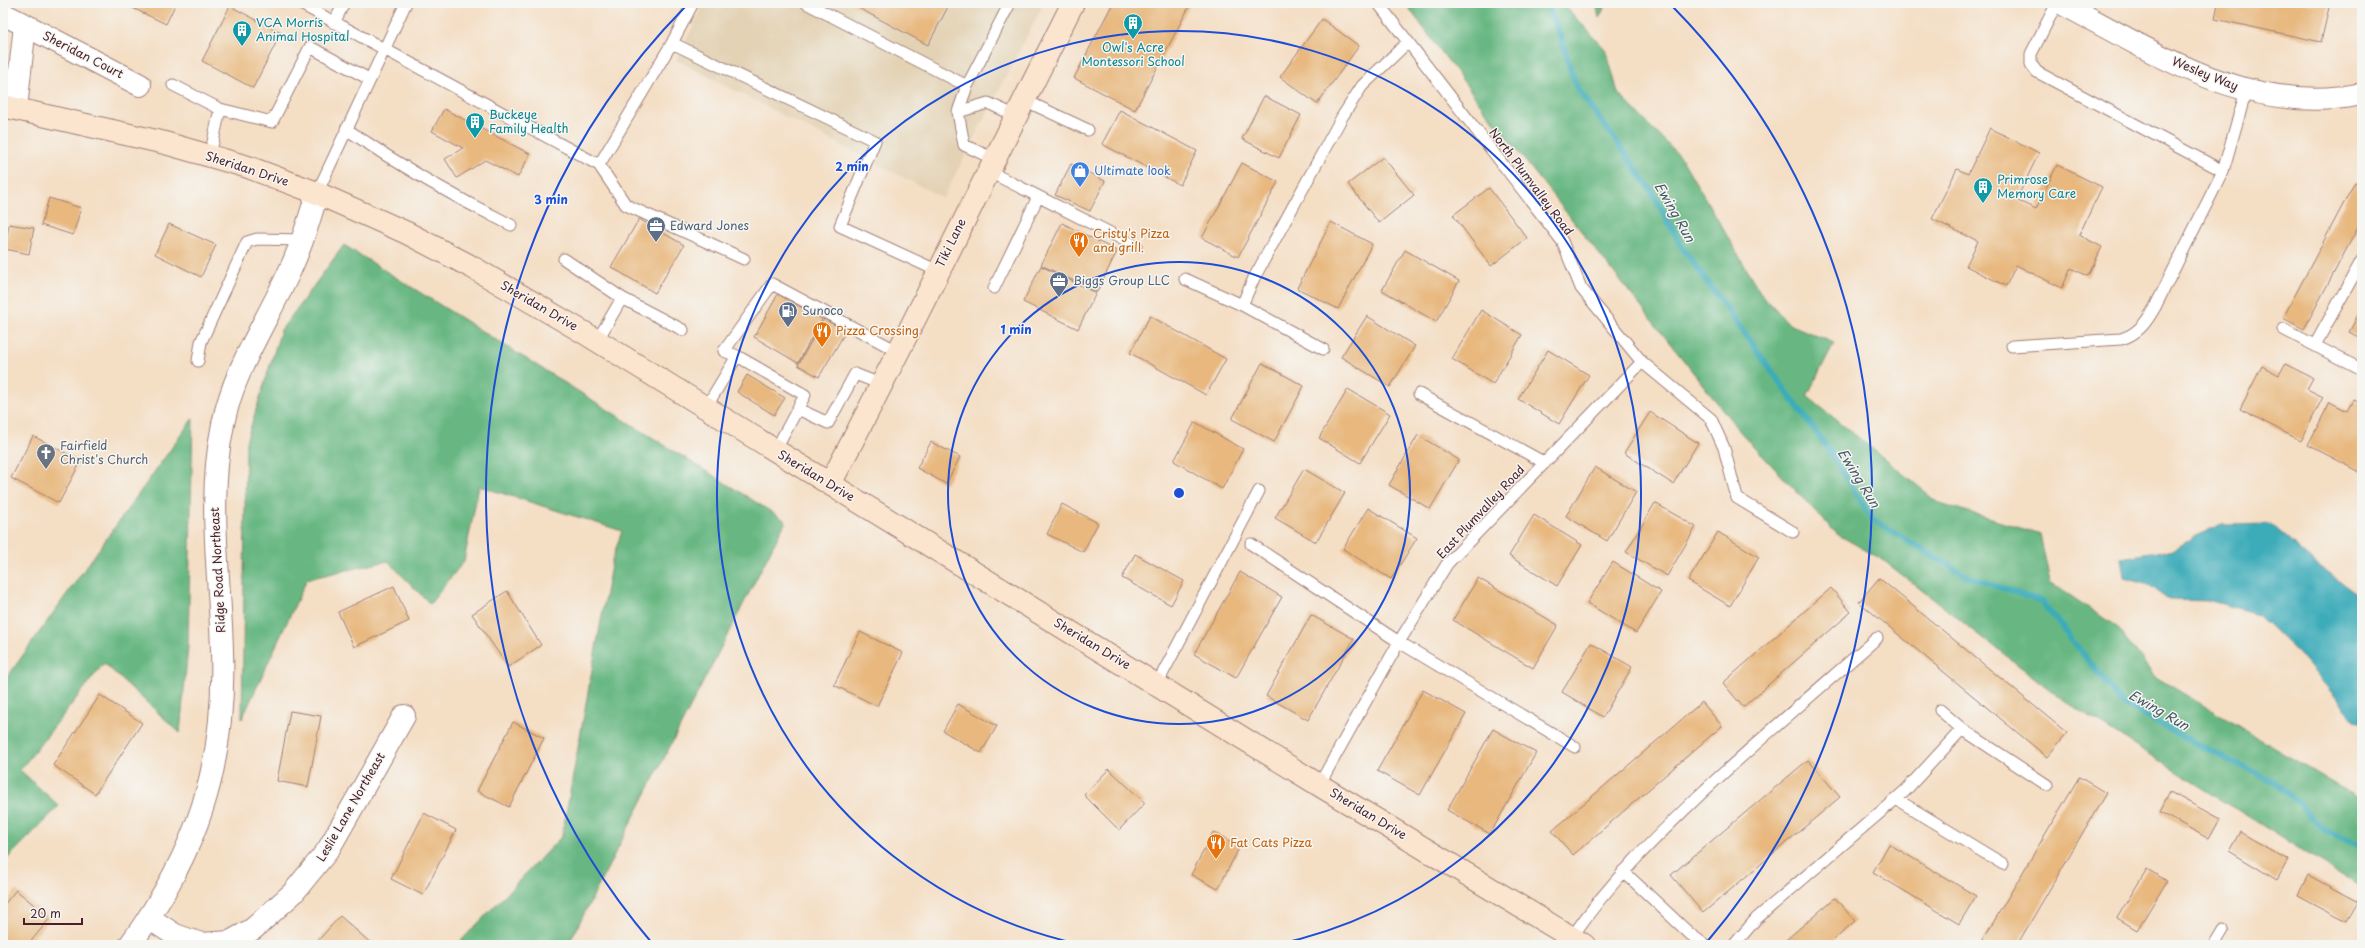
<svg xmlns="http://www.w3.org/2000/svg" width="2365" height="948" font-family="'Playpen Sans',sans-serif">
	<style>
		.built { fill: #e3d2b4 }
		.forest { fill: #68b782; stroke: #596b56 }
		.water { fill: #3cacb9; stroke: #436672 }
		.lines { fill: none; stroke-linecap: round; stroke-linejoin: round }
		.stream { stroke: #3cacb9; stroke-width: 6 }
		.building { fill: #e8b87e }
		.lane-casing { stroke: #9f7e78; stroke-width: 13 }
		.street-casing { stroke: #9f7e78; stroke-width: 24 }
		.secondary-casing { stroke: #9f7e78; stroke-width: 24 }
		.lane { stroke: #fff; stroke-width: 11 }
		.street { stroke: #fff; stroke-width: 22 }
		.secondary { stroke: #fbe5cf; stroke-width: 22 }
		.ring { fill: none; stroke: #1d4ed8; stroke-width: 2 }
		.labels { text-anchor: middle; stroke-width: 3; stroke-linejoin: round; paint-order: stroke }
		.culture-label { font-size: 12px; fill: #0d838f; stroke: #f6f6f2; text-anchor: start }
		.street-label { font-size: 12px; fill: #4a1f2b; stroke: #f6f6f2 }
		.shop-label { font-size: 12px; fill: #366cbe; stroke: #f6f6f2; text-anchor: start }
		.service-label { font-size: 12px; fill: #4e5e75; stroke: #f6f6f2; text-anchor: start }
		.food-label { font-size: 12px; fill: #c56008; stroke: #f6f6f2; text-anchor: start }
		.worship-label { font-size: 12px; fill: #5b616d; stroke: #f6f6f2; text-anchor: start }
		.water-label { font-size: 13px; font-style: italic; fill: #445764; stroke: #f6f6f2 }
		.centre { fill: #1d4ed8; stroke: #f6f6f2; stroke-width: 2 }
		.ring-label { font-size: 12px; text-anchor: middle; font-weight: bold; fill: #1d4ed8; stroke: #f6f6f2; stroke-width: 3; stroke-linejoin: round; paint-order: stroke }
	</style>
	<rect width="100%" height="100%" fill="#f6f6f2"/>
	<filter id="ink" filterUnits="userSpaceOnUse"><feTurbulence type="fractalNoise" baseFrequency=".025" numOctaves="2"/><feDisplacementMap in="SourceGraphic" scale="8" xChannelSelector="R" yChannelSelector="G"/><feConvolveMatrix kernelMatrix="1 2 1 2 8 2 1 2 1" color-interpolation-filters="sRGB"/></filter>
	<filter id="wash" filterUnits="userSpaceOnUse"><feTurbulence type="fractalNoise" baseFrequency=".012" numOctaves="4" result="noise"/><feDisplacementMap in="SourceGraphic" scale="16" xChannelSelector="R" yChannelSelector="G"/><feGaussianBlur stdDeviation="0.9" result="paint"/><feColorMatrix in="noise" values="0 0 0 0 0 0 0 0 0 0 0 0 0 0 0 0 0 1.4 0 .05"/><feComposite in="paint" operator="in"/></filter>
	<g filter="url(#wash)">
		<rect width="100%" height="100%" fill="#f4dec4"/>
		<path class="built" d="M705,3H1044L943,198L676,60Z"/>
		<path class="forest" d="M1405,3H1562L1606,50L1618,93L1682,159L1760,292L1789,324L1834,343L1807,396L1939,503L2040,534L2050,582L2117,627L2154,676L2362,800V888L2067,703L1883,560L1837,534L1742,434L1481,105Z
			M1596,3H1607L1599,18Z
			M344,245L786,521L568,945H457L562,836L612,560L622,531L479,486L464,561L430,604L388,561L307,579L242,719L246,442L281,330Z
			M193,418L188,646L180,733L104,663L20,770L59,806L3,863V683Z"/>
		<path class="water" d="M2270,524L2317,565L2362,598V723L2355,720L2299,654L2258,614L2211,601L2170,600L2149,585L2124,578L2121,558L2175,549L2194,537L2222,525Z"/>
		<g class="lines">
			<path class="stream" d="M1546,3L1561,38L1576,86L1649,187L1682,247L1826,446L1873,520L1967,576L2042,602L2123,704L2204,748L2276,782L2324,830L2362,846"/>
		</g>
		<g id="blocks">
			<path class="building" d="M122,3H176L166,24Z
				M849,3H950L928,45Z
				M1113,3H1191L1135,110L1074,78Z
				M2218,3H2330L2321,42L2215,19Z
				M230,6L281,33L253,88L202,61Z
				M1322,19L1359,46L1317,104L1280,77Z
				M1264,96L1301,115L1279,158L1242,139Z
				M444,109L530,154L518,177L485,160L457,178L445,159L463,148L432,131Z
				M1120,110L1197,151L1180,185L1102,144Z
				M1990,128L2039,153L2016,200L2036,209L2057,165L2102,187L2079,235L2102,247L2088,276L2071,268L2062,288L2016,265L2006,286L1966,266L1978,241L1932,219L1957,169L1968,174Z
				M1383,157L1414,195L1379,223L1348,184Z
				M1242,163L1278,182L1238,257L1202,238Z
				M1071,164L1105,181L1090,211L1055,195Z
				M2355,182L2362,185V220L2304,329L2283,318Z
				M1489,188L1527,238L1491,266L1453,215Z
				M49,198L81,208L73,235L41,225Z
				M639,219L684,245L655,293L611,267Z
				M1331,222L1372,244L1338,309L1297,288Z
				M1062,223L1117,251L1097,292L1041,265Z
				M9,224L34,228L29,254L5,249Z
				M169,224L216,245L201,277L155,254Z
				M1405,250L1459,281L1436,322L1382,290Z
				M1041,266L1096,293L1078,329L1023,302Z
				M778,294L822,319L798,363L754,337Z
				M2362,308V339L2349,332Z
				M1481,310L1522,335L1493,384L1452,359Z
				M1150,316L1226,359L1206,395L1130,353Z
				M1367,316L1415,346L1390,387L1341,357Z
				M824,319L846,331L819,377L798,365Z
				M1548,350L1589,375L1559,424L1518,399Z
				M1262,363L1304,386L1274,442L1232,419Z
				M2285,364L2313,378L2307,389L2323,397L2301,441L2240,409L2262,366L2279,375Z
				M747,375L785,398L774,415L737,392Z
				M1348,389L1390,414L1360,463L1319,438Z
				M2353,400L2362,404V473L2308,445L2330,402L2347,411Z
				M1650,412L1698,443L1673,484L1624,453Z
				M1195,422L1243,449L1222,489L1174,461Z
				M1418,435L1459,460L1430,509L1389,485Z
				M33,436L81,461L59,503L11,478Z
				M931,442L960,457L946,484L917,468Z
				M1595,467L1636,492L1607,541L1566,516Z
				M1304,469L1345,493L1316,542L1275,518Z
				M1655,503L1696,527L1667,576L1626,552Z
				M1062,504L1098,523L1083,552L1047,534Z
				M1368,508L1417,538L1391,579L1343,549Z
				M1534,515L1582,545L1557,586L1509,556Z
				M1718,532L1759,557L1730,606L1688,581Z
				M1135,554L1184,581L1171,605L1122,578Z
				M1613,562L1661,592L1636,633L1587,603Z
				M1240,572L1282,597L1236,678L1194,654Z
				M1478,578L1558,625L1533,668L1453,620Z
				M1879,578L2067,733L2047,757L1859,602Z
				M394,586L409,621L354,647L338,612Z
				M1831,588L1851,612L1743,707L1723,683Z
				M507,591L541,645L508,667L472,614Z
				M1311,615L1354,639L1308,720L1266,696Z
				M860,632L903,653L877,706L834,685Z
				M1591,643L1632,667L1603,717L1562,692Z
				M1423,690L1466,714L1420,795L1377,771Z
				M100,695L142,723L95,794L53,765Z
				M1702,702L1722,726L1573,855L1552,831Z
				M958,704L997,726L981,753L943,731Z
				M290,711L321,716L308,787L277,781Z
				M513,722L544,738L509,807L477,791Z
				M1493,729L1536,753L1490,834L1447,810Z
				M1808,760L1840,797L1703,913L1671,875Z
				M1109,769L1145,803L1119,830L1084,795Z
				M2079,777L2106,793L2017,945H1980Z
				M2170,792L2220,819L2209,839L2160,812Z
				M424,813L456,830L423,895L391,879Z
				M1213,832L1240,846L1218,889L1191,875Z
				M2240,832L2288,860L2277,880L2229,851Z
				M1889,844L1976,896L1959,924L1873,872Z
				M2147,869L2167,881L2137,930L2117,918Z
				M2308,875L2358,902L2347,921L2298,895Z
				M16,890L50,918L28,945H3V906Z
				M1835,898L1855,921L1827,945H1780Z
				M340,916L373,945H314Z
				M2129,941L2136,945H2126Z"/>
		</g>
	</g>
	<g filter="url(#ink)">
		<use href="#blocks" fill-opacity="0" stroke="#9f7e78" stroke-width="1"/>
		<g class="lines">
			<defs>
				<path id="lane" d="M299,3L599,165L672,43L875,141L840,226L938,271
					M806,3L967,86L1010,3
					M1378,3L1562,241L1581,288L1642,362L1711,419L1724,448L1737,498L1793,532
					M2057,3L2031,54V64L2037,72L2223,171
					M334,23L344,3
					M672,43L693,3
					M173,85L220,109L210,156
					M967,86L958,112L964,145L994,159
					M1024,100L1088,130
					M220,109L272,122L310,47L369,79
					M958,112L988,103L1016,116
					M346,129C399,165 454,197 511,225
					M599,165L626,205L744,259
					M988,171L1136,246
					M317,193L406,3
					M564,259L622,298L597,341
					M1185,279L1242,305L1323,349
					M994,288L1038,197
					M622,298L683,330
					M1242,305L1254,278L1342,117L1362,86L1408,42
					M2283,329L2362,370
					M2315,345L2362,260
					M2012,346L2121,339C2138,334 2146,323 2155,307L2223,171L2246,91
					M737,356L724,351L772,284L899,352
					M198,361L201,342L247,242L257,239L302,240
					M1419,394L1545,463
					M705,409L737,356L805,395L775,451
					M798,409L828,423L855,374L883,385
					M1251,544L1399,642L1575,747
					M1157,684L1259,491
					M1940,710L1962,729
					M1319,785L1399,642L1447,564L1642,362
					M1896,799L2003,864
					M1623,871L1690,934L1705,945
					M1572,937C1610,881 1657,836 1706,789C1762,737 1820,688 1877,638
					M1734,945L1756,919L1905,791L1962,729L2047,785
					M2214,945L2223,930"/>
				<path id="street" d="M2061,3C2156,53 2250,117 2362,94
					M3,14L25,25L16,108
					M25,25L140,85
					M149,918L175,935L201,944L230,942L253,929L293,893L328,850L404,716
					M130,945C197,852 226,767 222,651C220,575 207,500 223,424C234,368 268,320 291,268C302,244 310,218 317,193"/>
				<path id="secondary" d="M3,106L165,143L248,167L317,193L407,233L472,267L583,332L1319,785L1584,945
					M830,484C914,325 992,163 1073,3"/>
			</defs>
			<use href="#lane" class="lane-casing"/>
			<use href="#street" class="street-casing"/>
			<use href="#secondary" class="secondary-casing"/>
			<use href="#lane" class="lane"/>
			<use href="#street" class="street"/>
			<use href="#secondary" class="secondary"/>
		</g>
	</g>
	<g class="ring">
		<circle cx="1179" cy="493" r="231"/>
		<path d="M1083 945A462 462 0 1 1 1275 945"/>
		<path d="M652 943A693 693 0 0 1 685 7M1673 7A693 693 0 0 1 1706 943"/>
	</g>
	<defs>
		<symbol id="building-pin" viewBox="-11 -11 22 30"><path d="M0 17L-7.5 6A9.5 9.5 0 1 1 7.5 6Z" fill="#0f9aa8" stroke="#f6f6f2"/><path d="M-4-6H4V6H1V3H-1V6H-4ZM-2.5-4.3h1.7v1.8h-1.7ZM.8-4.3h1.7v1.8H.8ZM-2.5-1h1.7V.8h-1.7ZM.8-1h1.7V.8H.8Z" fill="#fff"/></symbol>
		<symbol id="shop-pin" viewBox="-11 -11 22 30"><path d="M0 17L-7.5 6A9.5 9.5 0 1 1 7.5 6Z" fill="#3f7fe0" stroke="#f6f6f2"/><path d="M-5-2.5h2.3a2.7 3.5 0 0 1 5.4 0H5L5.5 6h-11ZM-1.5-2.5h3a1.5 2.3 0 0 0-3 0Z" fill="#fff"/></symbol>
		<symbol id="office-pin" viewBox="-11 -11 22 30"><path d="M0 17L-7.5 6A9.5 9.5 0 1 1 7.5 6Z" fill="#5c6f8a" stroke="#f6f6f2"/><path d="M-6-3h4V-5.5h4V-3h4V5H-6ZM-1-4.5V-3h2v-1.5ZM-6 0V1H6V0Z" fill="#fff"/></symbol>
		<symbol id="restaurant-pin" viewBox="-11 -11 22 30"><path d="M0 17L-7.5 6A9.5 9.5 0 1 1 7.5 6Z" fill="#e8710a" stroke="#f6f6f2"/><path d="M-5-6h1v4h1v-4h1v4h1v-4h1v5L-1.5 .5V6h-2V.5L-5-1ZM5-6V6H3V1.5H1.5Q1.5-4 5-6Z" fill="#fff"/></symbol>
		<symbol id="fuel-pin" viewBox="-11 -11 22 30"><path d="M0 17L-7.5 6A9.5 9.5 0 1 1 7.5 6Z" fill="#5c6f8a" stroke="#f6f6f2"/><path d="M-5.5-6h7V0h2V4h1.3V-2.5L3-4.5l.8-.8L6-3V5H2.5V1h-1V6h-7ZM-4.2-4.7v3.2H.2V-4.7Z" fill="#fff"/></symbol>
		<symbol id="church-pin" viewBox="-11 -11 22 30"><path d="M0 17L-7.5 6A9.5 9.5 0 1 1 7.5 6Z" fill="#6b7280" stroke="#f6f6f2"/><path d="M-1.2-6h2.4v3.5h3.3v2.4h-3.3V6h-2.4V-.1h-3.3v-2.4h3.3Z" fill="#fff"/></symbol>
	</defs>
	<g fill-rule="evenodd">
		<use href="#building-pin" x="1122" y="12" width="22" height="30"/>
		<use href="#building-pin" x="231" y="19" width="22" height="30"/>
		<use href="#building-pin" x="464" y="111" width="22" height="30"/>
		<use href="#shop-pin" x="1069" y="160" width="22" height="30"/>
		<use href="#building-pin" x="1972" y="176" width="22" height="30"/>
		<use href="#office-pin" x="645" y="215" width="22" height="30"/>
		<use href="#restaurant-pin" x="1068" y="230" width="22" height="30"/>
		<use href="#office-pin" x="1048" y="270" width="22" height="30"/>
		<use href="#fuel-pin" x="777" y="300" width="22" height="30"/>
		<use href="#restaurant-pin" x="811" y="320" width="22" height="30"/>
		<use href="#church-pin" x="35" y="442" width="22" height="30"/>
		<use href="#restaurant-pin" x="1205" y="832" width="22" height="30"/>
	</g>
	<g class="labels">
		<g class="culture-label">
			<text x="256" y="27">VCA Morris<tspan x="256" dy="14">Animal Hospital</tspan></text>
			<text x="1133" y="52" text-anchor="middle">Owl's Acre<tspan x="1133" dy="14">Montessori School</tspan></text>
			<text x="489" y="119">Buckeye<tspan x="489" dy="14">Family Health</tspan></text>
			<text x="1997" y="184">Primrose<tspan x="1997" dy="14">Memory Care</tspan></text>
		</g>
		<g class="street-label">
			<text transform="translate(83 55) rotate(27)" y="4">Sheridan Court</text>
			<text transform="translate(2205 74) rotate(22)" y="4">Wesley Way</text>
			<text transform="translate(247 169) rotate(18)" y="4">Sheridan Drive</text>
			<text transform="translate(1531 182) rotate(53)" y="4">North Plumvalley Road</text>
			<text transform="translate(951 243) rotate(-64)" y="4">Tiki Lane</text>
			<text transform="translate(539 306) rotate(30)" y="4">Sheridan Drive</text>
			<text transform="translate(816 476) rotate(31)" y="4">Sheridan Drive</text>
			<text transform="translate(1481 512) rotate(-47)" y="4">East Plumvalley Road</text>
			<text transform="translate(218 570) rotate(-93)" y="4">Ridge Road Northeast</text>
			<text transform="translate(1092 644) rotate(31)" y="4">Sheridan Drive</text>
			<text transform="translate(351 807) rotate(-60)" y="4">Leslie Lane Northeast</text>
			<text transform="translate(1368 814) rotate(31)" y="4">Sheridan Drive</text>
		</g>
		<g class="shop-label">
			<text x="1094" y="175">Ultimate look</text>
		</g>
		<g class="service-label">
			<text x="670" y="230">Edward Jones</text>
			<text x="1073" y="285">Biggs Group LLC</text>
			<text x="802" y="315">Sunoco</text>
		</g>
		<g class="food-label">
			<text x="1093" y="238">Cristy's Pizza<tspan x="1093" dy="14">and grill.</tspan></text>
			<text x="836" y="335">Pizza Crossing</text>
			<text x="1230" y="847">Fat Cats Pizza</text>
		</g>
		<g class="worship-label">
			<text x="60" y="450">Fairfield<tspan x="60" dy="14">Christ's Church</tspan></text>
		</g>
		<g class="water-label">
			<text transform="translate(1675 212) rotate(60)" y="5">Ewing Run</text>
			<text transform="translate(1859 478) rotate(58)" y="5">Ewing Run</text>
			<text transform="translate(2159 710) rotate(30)" y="5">Ewing Run</text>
		</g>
	</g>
	<circle cx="1179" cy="493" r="6" class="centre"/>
	<g class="ring-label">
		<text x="852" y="171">2 min</text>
		<text x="551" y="204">3 min</text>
		<text x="1016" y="334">1 min</text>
	</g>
	<rect width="2365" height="948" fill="none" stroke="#f6f6f2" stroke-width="16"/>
	<path d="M24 918v6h58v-6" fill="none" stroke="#4a1f2b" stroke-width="2"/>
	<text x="30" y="918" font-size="12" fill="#4a1f2b" stroke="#f6f6f2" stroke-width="3" paint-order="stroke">20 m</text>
</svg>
